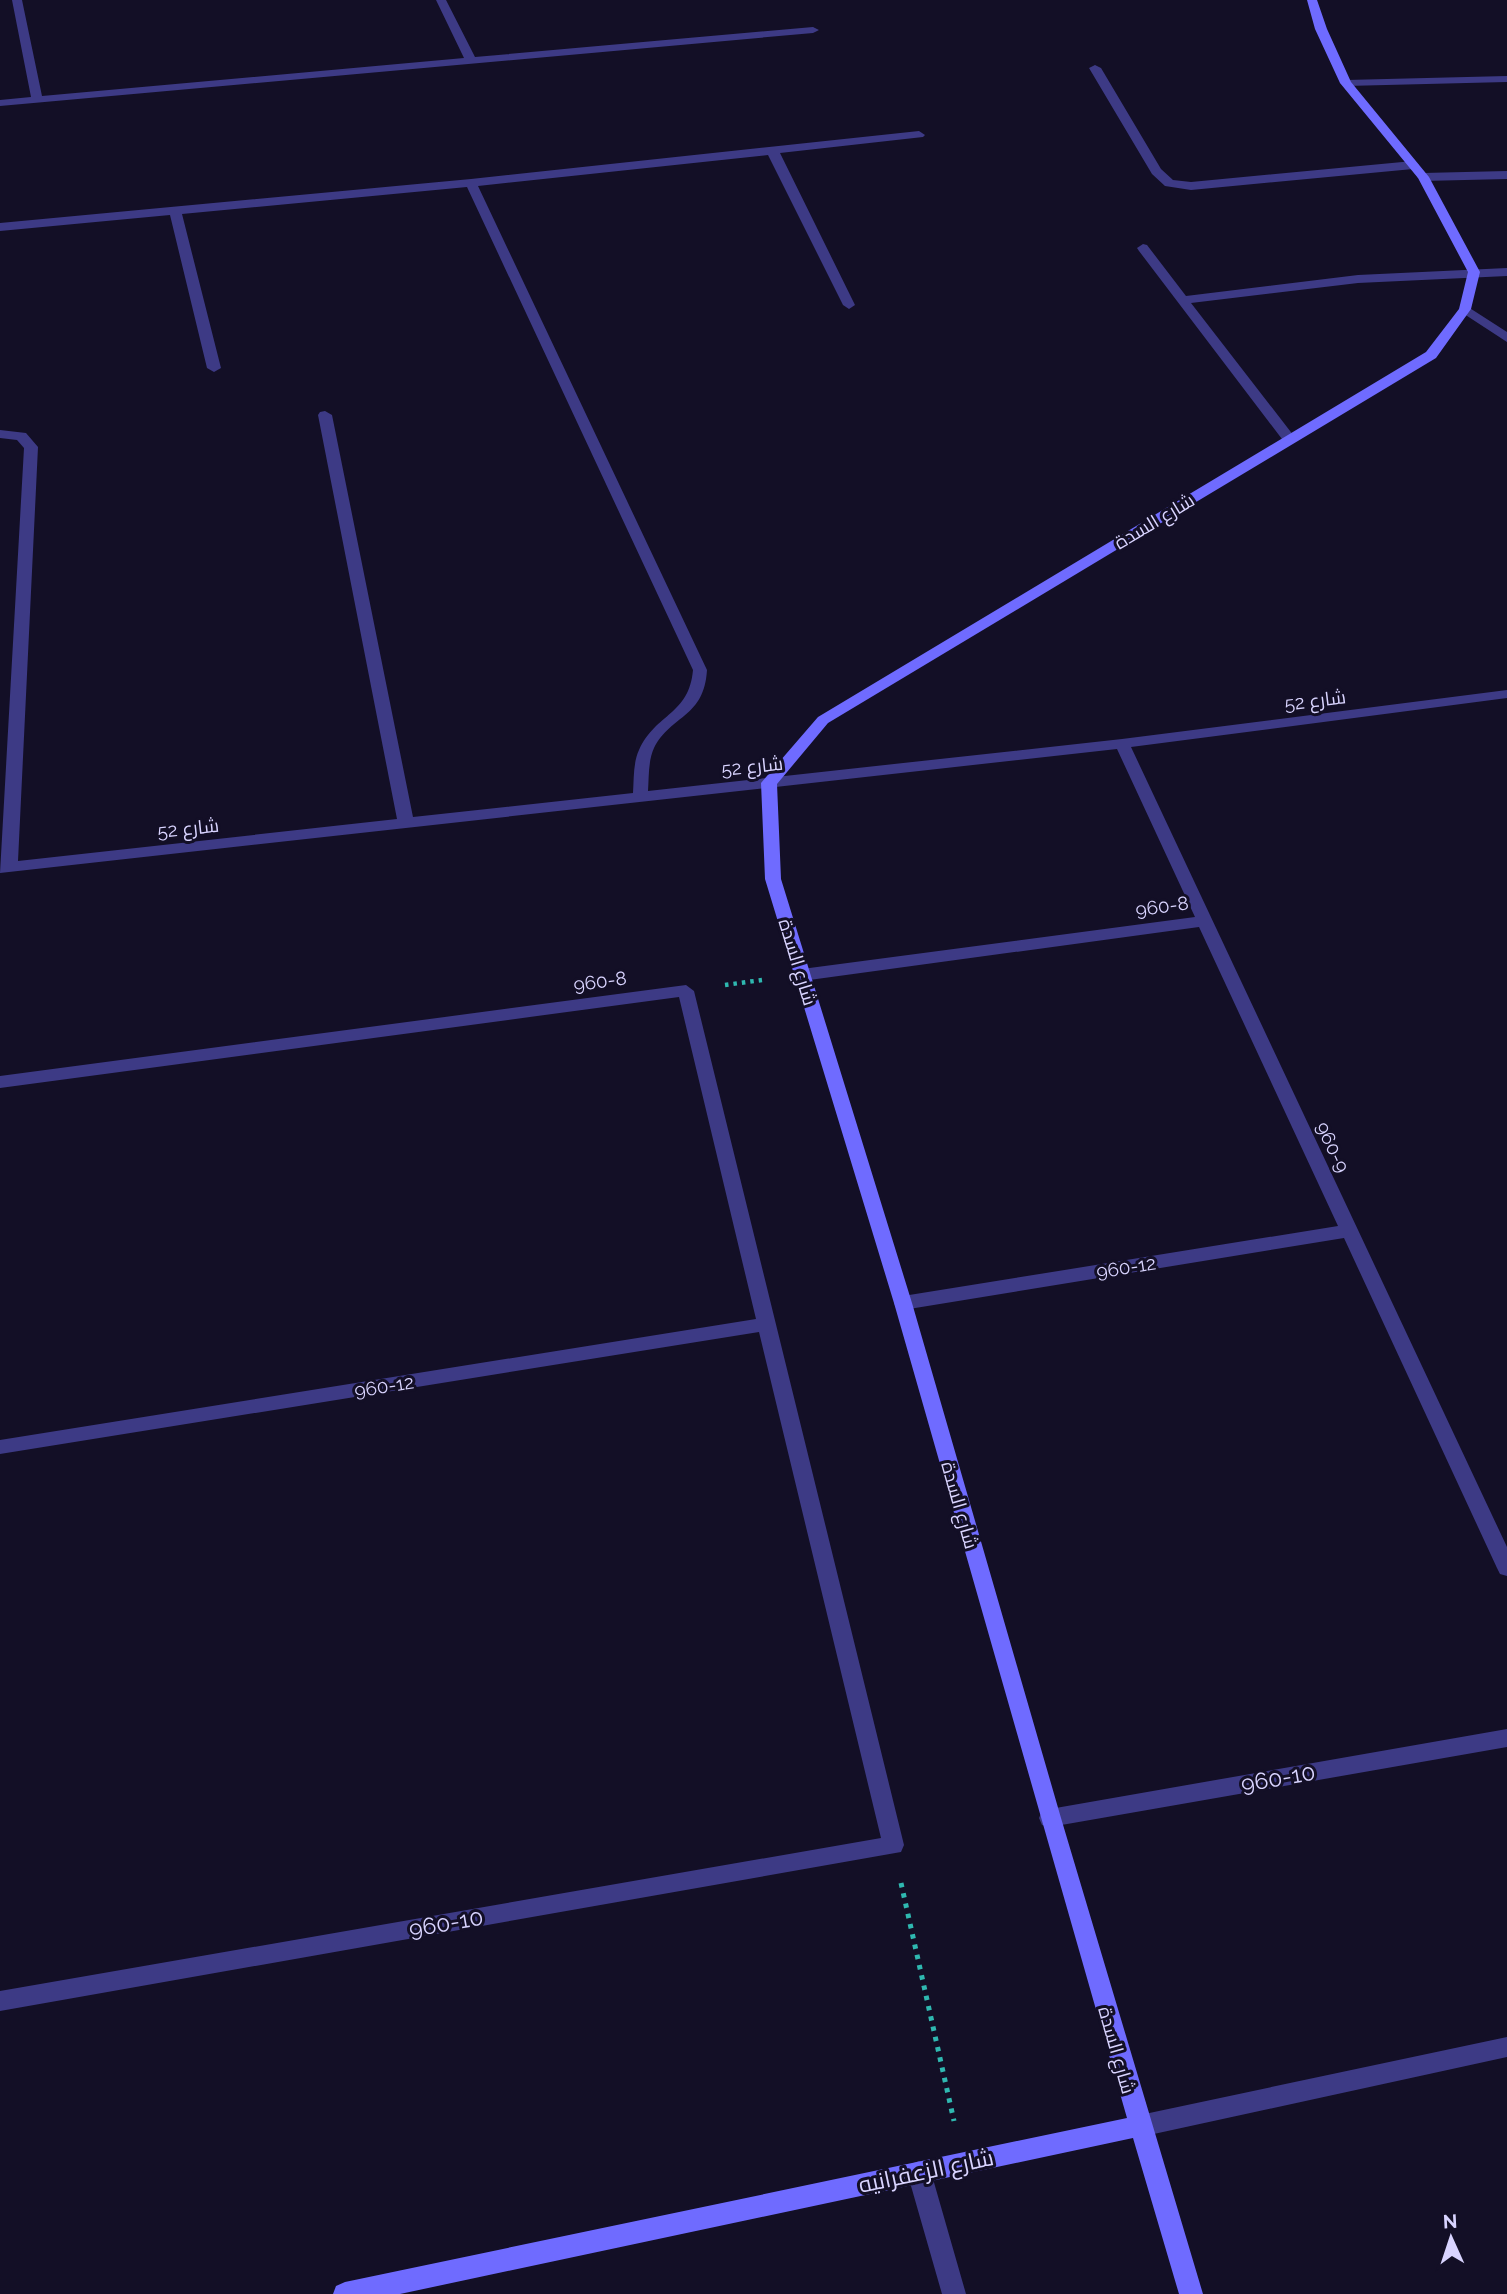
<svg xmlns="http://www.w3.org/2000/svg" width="1507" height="2294" font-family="Raleway,Cairo,sans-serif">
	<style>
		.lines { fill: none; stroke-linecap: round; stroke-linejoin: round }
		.path-far1 { stroke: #2fb8b0; stroke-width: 4.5; stroke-dasharray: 3.5 5; stroke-linecap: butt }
		.path { stroke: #2fb8b0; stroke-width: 5; stroke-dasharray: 4.5 6; stroke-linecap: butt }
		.street { fill: #3d3a85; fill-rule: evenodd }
		.secondary { fill: #6f6bff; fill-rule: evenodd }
		.labels { text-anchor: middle; stroke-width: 6; stroke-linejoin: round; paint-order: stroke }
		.street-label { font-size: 19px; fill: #d9d4ff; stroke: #130f26 }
		.near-street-label { font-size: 23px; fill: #d9d4ff; stroke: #130f26 }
	</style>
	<rect width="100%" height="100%" fill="#130f26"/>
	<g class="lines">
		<path class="path-far1" d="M725,985L762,980"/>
		<path class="path" d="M901,1883L954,2121"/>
		<path class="street" d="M12,0H22L42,96L464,58L436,0H446L475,57L813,27L819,30L813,33L0,106V100L31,97Z
			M1095,65L1101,68L1161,169L1173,180L1191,182L1413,161L1419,165L1413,169L1191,190L1165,186L1152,174L1089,68Z
			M1507,76V82L1346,86L1340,83L1346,80Z
			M919,131L925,135L923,137L780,153L855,305L849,309L843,305L768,155L478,186L707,670C704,718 672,714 654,748C648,761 649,778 648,791L1122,739L1507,690V698L1131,747L1507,1547V1576L1500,1574L1497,1568L1344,1238L903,1310L896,1308L894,1303L896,1298L903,1296L1338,1226L1199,927L802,981L794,975L802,969L1195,917L1117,749L0,873L24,448L17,440L0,438V430L26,433L38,447L18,861L397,819L318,415L320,412L325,411L332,415L413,817L633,793C634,779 633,763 639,750C656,713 689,715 693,670L467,187L182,214L221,368L214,372L207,368L170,215L0,231V223L471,179Z
			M1507,171V179L1423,181L1417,177L1423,173Z
			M1143,244L1147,245L1186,296L1358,275L1507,268V276L1358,283L1191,303L1297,440L1290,444L1285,443L1139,251L1137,248Z
			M1465,305L1507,332V342L1461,312L1459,309Z
			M686,985L694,991L904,1845L901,1852L0,2011V1991L881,1838L759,1332L0,1454V1440L756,1319L679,997L0,1088V1076Z
			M1507,1729V1747L1050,1827L1042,1825L1039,1818L1042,1811L1050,1809Z
			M1507,2037V2057L1140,2137L1132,2134L1128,2126L1132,2118L1140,2115Z
			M919,2161L927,2164L931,2172L966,2294H942L907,2172L911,2164Z"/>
		<path class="secondary" d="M1307,0H1317L1327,29L1351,82L1429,177L1480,272L1471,309L1436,358L828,723L777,784L781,879L912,1303L1061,1818L1203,2294H1179L1133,2138L400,2294H333L336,2286L345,2282L1127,2118L894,1303L765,879L761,783L818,717L1426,352L1459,309L1468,272L1418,178L1340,83L1315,29Z"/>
	</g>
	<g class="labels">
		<g class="street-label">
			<text transform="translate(1154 521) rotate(-31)" y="7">شارع السدة</text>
			<text transform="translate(1315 700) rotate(-7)" y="7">شارع 52</text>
			<text transform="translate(752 766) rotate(-6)" y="7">شارع 52</text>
			<text transform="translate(188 828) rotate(-6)" y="7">شارع 52</text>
			<text transform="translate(1162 906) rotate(-8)" y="7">960-8</text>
			<text transform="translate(798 962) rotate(73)" y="7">شارع السدة</text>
			<text transform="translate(600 981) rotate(-8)" y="7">960-8</text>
			<text transform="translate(1333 1147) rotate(65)" y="7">960-9</text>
			<text transform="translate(1126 1267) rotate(-9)" y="7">960-12</text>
			<text transform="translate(384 1386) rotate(-9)" y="7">960-12</text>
			<text transform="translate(960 1505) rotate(74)" y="7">شارع السدة</text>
			<text transform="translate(1117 2050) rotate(74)" y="7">شارع السدة</text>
		</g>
		<g class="near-street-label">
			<text transform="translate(1278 1778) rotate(-10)" y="8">960-10</text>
			<text transform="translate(446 1923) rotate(-10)" y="8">960-10</text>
			<text transform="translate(926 2171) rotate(-12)" y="8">شارع الزعفرانيه</text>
		</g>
	</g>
	<g transform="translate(1451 2238) rotate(357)" stroke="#130f26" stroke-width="5" paint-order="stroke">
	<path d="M0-5L12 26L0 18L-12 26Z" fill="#d9d4ff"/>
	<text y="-10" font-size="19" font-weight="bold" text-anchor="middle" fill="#d9d4ff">N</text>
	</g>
</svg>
